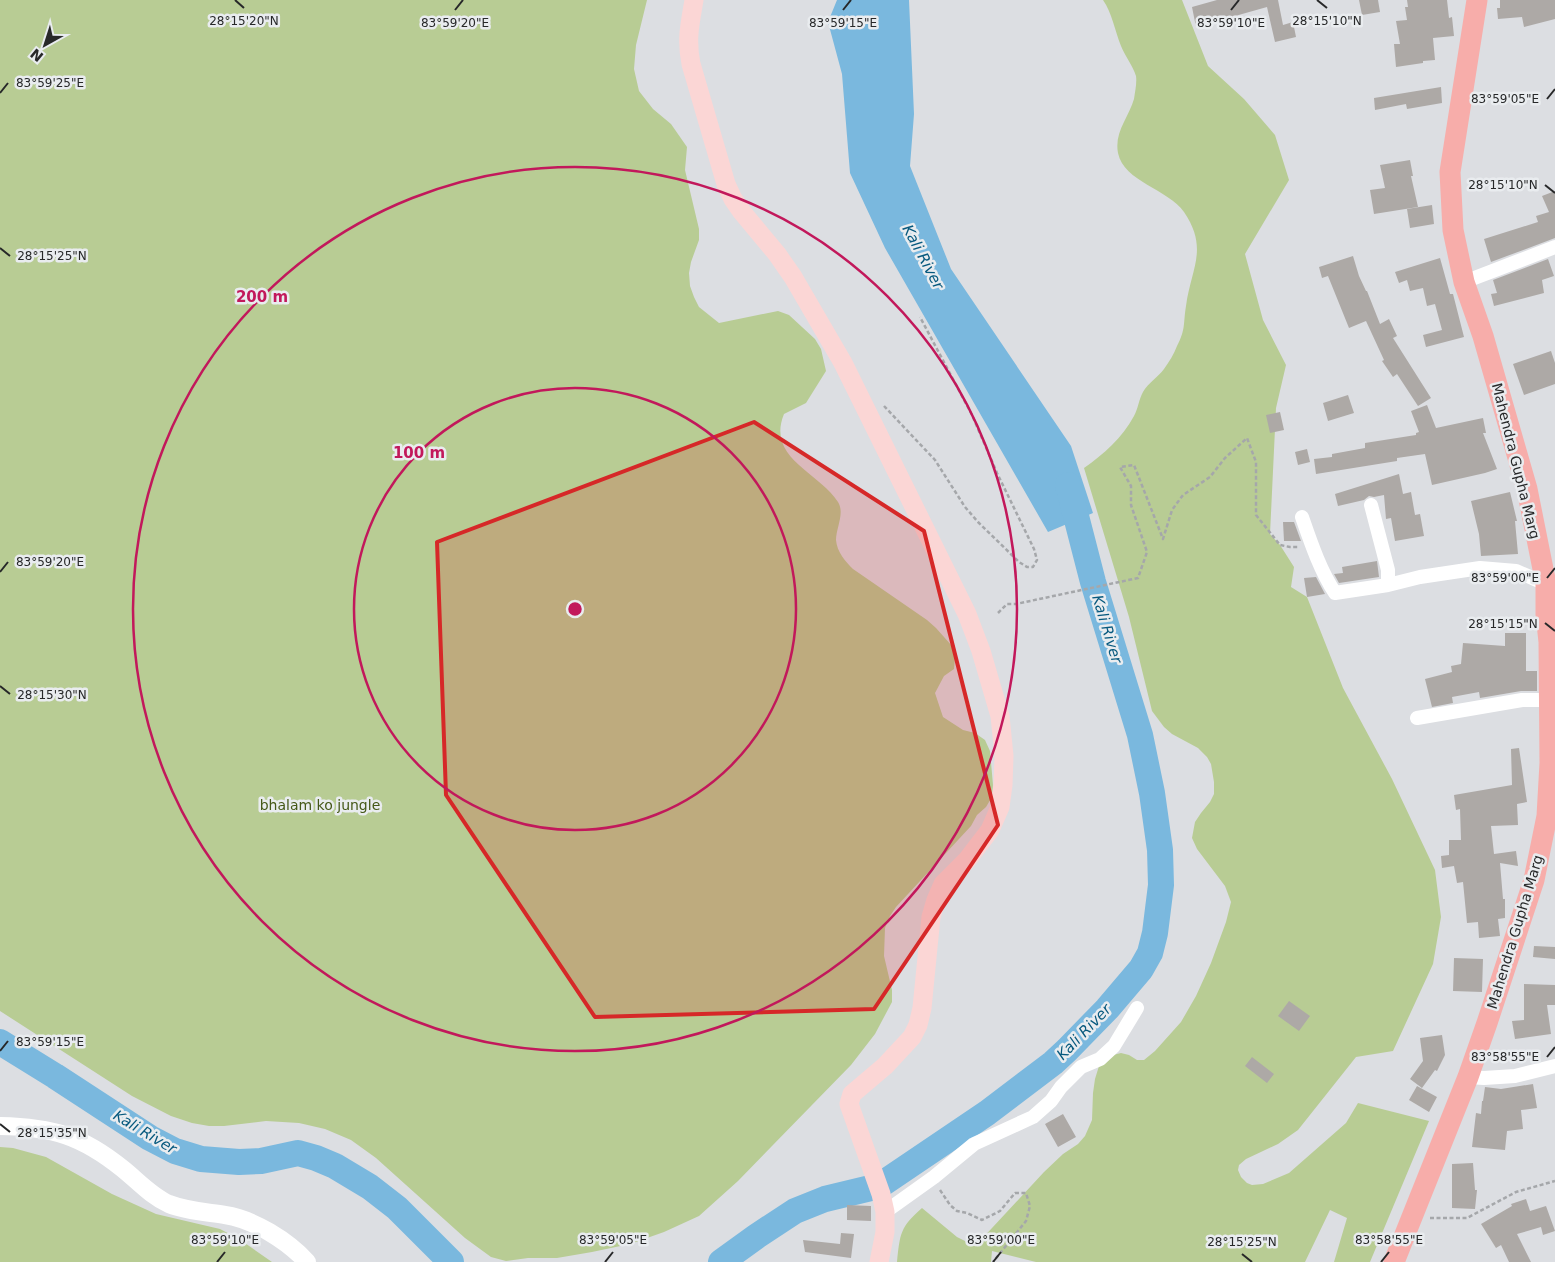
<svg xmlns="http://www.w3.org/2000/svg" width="1555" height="1262" font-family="'DejaVu Sans',sans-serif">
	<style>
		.green { fill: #b8cc94 }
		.water { fill: #7ab8de }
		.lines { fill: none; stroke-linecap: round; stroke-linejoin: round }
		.river { stroke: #7ab8de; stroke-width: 26 }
		.building { fill: #ada9a6 }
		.path { stroke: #a5a7aa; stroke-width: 2.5; stroke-dasharray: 4 2.5; stroke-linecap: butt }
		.minor { stroke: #fff; stroke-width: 14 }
		.tertiary { stroke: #fff; stroke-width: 18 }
		.secondary { stroke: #fbd6d5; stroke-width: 19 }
		.primary { stroke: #f7adaa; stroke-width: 21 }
		.marked { fill: #d62828; fill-opacity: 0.2; stroke: #d62828; stroke-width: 4; stroke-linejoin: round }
		.ticks { fill: none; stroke: #272829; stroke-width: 2 }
		.ring { fill: none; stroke: #c2185b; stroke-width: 2.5 }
		.labels { text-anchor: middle; stroke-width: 5; stroke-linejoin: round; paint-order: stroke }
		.street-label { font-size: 14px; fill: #272829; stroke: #e9ecef }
		.park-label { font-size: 14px; fill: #455817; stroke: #e9ecef }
		.water-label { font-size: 15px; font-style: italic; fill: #07597e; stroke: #e9ecef }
		.ticks-label { font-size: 12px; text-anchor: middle; fill: #272829; stroke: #e9ecef; stroke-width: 5; stroke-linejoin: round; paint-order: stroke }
		.centre { fill: #c2185b; stroke: #e9ecef; stroke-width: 2.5 }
		.ring-label { font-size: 15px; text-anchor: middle; font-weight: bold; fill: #c2185b; stroke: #e9ecef; stroke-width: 5; stroke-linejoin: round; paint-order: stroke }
	</style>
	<rect width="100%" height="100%" fill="#dcdee2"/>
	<path class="green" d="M0,0H647L636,45L634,69L639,91L653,109L671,124L687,147L685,170L699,229V240L691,262L689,273L690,286L694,297L699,307L719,323L778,311L789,315L815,339L821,349L826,371L806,403L784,414C766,458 819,472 838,502C845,513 836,528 836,540C837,552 845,561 853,569L927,620L936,628L952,646L955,658L954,669L944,676L935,693L943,717L963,730L975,733L985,740L990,751L993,785L992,797L986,807L977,815L971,826L896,907L890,916L885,928L884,956L892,990V1002L875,1034L851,1065L738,1181L699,1216L664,1232L630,1244L592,1252L557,1258H528L506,1261L491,1257L465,1238L376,1158L351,1140L325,1129L299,1123L266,1121L224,1126H209L192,1123L171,1116L132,1096L0,1011Z
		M1103,0H1182L1208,66L1244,99L1275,135L1289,180L1245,254L1263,320L1286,365L1276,408L1270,534L1280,545L1294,567L1291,587L1307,597L1343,688L1392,779L1435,870L1441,917L1433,964L1393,1051L1356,1057L1298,1130L1278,1144L1246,1159L1239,1165L1238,1170L1241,1177L1247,1183L1252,1185L1263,1184L1289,1173L1346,1123L1358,1103L1429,1121L1370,1262H1334L1347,1218L1330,1210L1305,1262H1036L992,1251L991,1262H897C900,1234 900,1227 922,1208L957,1237L967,1242H979L1044,1172L1063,1154L1078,1144L1085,1136L1092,1120L1093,1093L1095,1079L1099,1066L1113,1055L1121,1053L1129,1055L1137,1060H1144L1155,1051L1181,1022L1196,996L1211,963L1226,922L1231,902L1225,886L1197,849L1192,838L1195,822L1201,813L1210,802L1214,794V782L1211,764L1207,757L1198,748L1172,734L1164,727L1152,711L1129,617L1084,468C1104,454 1122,438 1134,416C1138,409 1139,399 1143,392C1148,383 1158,377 1164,369C1169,362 1174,354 1177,346C1186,329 1183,324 1186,306C1191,268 1209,249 1184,212C1168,189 1124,182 1118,153C1114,132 1129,117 1134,99C1135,92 1137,83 1136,76C1133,66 1125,56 1121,46C1115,31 1112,13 1103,0Z
		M0,1147L13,1148L46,1157L112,1194L156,1214L220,1229L239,1239L272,1262H0Z"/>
	<path class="water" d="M837,0H909L914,114L910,166L951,269L1071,446L1093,513L1048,532L885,248L850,173L842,74L828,22Z"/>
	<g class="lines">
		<path class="river" d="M0,1042L55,1076L150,1138L175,1151L201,1159L239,1162L261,1161L298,1153L316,1158L335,1166L370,1187L397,1208L451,1262
			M721,1262L757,1236L795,1211L825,1199L879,1186L987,1113L1053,1063L1067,1050L1107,1009L1141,969L1150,953L1155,933L1161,885L1160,850L1152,793L1140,735L1093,582L1068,485"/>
	</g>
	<path class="building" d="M1217,0H1278L1283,25L1293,22L1296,37L1275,42L1267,7L1196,27L1192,7Z
		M1359,0H1378L1380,12L1362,15Z
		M1407,0H1447L1449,18L1452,17L1454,36L1433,38L1435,60L1423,61V63L1396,67L1394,44H1400L1396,21L1407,20L1405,7H1408Z
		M1500,0H1555V19L1524,27L1522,17L1498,19L1497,8H1500Z
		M1441,87L1442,103L1407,109L1406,104L1375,110L1374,98Z
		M1410,160L1413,176H1411L1418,207L1374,214L1370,190L1385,188L1380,165Z
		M1555,191V238L1491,262L1484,239L1538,222L1536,216L1549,212L1542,196Z
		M1432,205L1434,224L1410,228L1407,209Z
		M1353,256L1359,276L1366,291H1367L1380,324L1389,319L1397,336L1393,338L1431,398L1418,406L1397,374L1393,377L1382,361L1384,360L1366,321L1349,328L1328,276L1322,278L1319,267Z
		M1440,258L1450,294H1453L1464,337L1426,347L1423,335L1442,330L1435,304L1427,306L1423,288L1410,291L1407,280L1399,283L1395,272Z
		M1548,259L1554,276L1542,280L1544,293L1494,306L1491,294L1497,293L1493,280Z
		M1551,351L1555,363V384L1524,395L1513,364Z
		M1348,395L1354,413L1328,421L1323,403Z
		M1427,405L1436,428L1483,418L1486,433H1483L1497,469L1485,473L1432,485L1425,454L1397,458V461L1316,474L1314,459L1332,457V454L1365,448V443L1416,435V433L1419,432L1411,411Z
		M1280,412L1284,430L1270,433L1266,415Z
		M1307,449L1310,462L1298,465L1295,452Z
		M1399,474L1403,494L1411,492L1415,515L1420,514L1424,536L1395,541L1391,518L1386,519L1384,495L1374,497L1369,496L1364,500L1338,506L1335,494Z
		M1510,492L1517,521H1515L1518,554L1481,556L1479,534L1471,501Z
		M1283,522H1294L1301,541H1284Z
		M1377,561L1379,577L1339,583L1334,574L1343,573L1342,567Z
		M1316,577L1325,594L1307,597L1304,578Z
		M1505,633H1526V671H1537V691H1521L1480,698L1479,692L1452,697L1453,703L1432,707L1425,679L1452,672L1451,666L1461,664L1463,643L1505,646Z
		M1519,748L1527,802L1517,804L1518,825L1491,826L1494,854L1516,851L1518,866L1500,863L1503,899H1505V918L1498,919L1500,936L1479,938L1478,922L1467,923L1463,882L1457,883L1454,866L1442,868L1441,856L1449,855V840H1461L1460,809L1456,810L1454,795L1512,785L1511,749Z
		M1534,946L1555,947V959L1533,957Z
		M1454,958L1483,959L1482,992L1453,991Z
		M1524,984L1555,985V1005H1547L1551,1034L1515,1039L1512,1021L1524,1020Z
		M1289,1001L1310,1016L1299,1031L1278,1016Z
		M1442,1035L1445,1055L1437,1071L1435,1070L1422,1088L1410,1079L1423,1061L1420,1038Z
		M1252,1057L1274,1074L1267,1083L1245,1066Z
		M1533,1084L1537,1108L1521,1110L1523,1129L1507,1131L1505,1150L1472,1147L1476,1113L1481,1114L1482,1101H1483L1485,1087L1501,1089Z
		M1417,1086L1437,1097L1429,1112L1409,1100Z
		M1063,1114L1076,1137L1058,1147L1045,1124Z
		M1473,1163L1475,1190H1477L1475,1209L1452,1208V1164Z
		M1526,1199L1530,1211L1546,1206L1555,1231L1543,1235L1541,1227L1517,1234L1531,1262H1509L1501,1245L1496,1248L1481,1224L1512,1206L1511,1204Z
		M847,1205L871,1206V1221L847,1220Z
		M841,1233L854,1234L851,1258L805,1252L803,1240L840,1244Z"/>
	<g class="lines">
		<path class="path" d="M884,406L935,460L965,507L978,522L1019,562L1027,567H1033L1037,560L1034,549L997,473L972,415L920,317
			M998,613L1007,604H1016L1138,578L1147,552L1131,505V486L1120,467L1134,465L1163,539L1172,510L1183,495L1210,477L1225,458L1247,438L1256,462V515L1280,545L1290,547H1298
			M940,1190L950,1205L957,1211L967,1213L982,1220L1000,1211L1015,1193H1026L1030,1206L1026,1221L993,1262
			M1430,1218H1467L1516,1192L1555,1181"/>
		<path class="minor" d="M1464,282L1555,247
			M1371,505L1388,570V585L1420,577L1480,568L1516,571L1546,584
			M1302,517C1311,543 1320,570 1335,593L1388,585
			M1417,718L1522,700H1549
			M1468,1077L1484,1078L1515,1076L1555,1066
			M885,1212L934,1177L974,1144L1033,1117L1051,1101L1061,1087L1081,1067L1100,1059L1114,1046L1137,1008"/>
		<path class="tertiary" d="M0,1126C53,1127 82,1136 123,1169C138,1181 151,1196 169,1204C187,1211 206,1212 225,1215C253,1219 288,1241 307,1262"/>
		<path class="secondary" d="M694,0C690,24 686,39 691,64L726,184L733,199L742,212L777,254L793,277L843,363L967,614L981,651L1000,716L1004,756L1003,785L1000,807L990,830L967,860L943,884L936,900L931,917L922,1008L918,1025L912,1037L885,1066L852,1094L849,1104L881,1194L885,1212V1232L879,1262"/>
		<path class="primary" d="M1394,1262L1468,1077L1487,1023L1534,880L1547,816L1550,763L1549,642L1546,614V584L1527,489L1483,336L1464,282L1453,230L1450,172L1477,0"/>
	</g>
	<path class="marked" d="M754,422L924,531L998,825L874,1009L595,1017L446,795L437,542Z"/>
	<path class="ticks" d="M235,0L244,8M1317,0L1327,8M455,10L463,0M843,10L851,0M1231,10L1239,0M0,93L8,83M1547,99L1555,89M1545,185L1555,193M0,248L10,256M0,572L8,562M1547,578L1555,568M1545,623L1555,631M0,686L10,694M0,1051L8,1041M1547,1057L1555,1047M0,1124L10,1132M1242,1254L1252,1262M217,1262L225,1252M605,1262L613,1252M993,1262L1001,1252M1381,1262L1389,1252"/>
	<g class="ring">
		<circle cx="575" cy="609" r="221"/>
		<circle cx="575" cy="609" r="442"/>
	</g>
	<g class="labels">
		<g class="street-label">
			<text transform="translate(1516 461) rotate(76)" y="5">Mahendra Gupha Marg</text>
			<text transform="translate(1515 932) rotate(-73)" y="5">Mahendra Gupha Marg</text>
		</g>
		<g class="park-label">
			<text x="320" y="810">bhalam ko jungle</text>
		</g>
		<g class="water-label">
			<text transform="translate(923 257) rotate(62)" y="5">Kali River</text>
			<text transform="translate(1107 629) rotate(73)" y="5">Kali River</text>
			<text transform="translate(1084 1032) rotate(-46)" y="5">Kali River</text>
			<text transform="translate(145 1132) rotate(31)" y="5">Kali River</text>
		</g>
	</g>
	<g class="ticks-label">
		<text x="244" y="25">28°15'20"N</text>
		<text x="1327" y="25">28°15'10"N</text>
		<text x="455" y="27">83°59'20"E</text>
		<text x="843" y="27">83°59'15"E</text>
		<text x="1231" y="27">83°59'10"E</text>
		<text x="50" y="87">83°59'25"E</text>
		<text x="1505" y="103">83°59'05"E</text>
		<text x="1503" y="189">28°15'10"N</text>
		<text x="52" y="260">28°15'25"N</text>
		<text x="50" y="566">83°59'20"E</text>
		<text x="1505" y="582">83°59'00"E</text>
		<text x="1503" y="628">28°15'15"N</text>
		<text x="52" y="699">28°15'30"N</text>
		<text x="50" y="1046">83°59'15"E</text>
		<text x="1505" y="1061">83°58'55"E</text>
		<text x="52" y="1137">28°15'35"N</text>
		<text x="225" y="1244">83°59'10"E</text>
		<text x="613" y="1244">83°59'05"E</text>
		<text x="1001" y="1244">83°59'00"E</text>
		<text x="1389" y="1244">83°58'55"E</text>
		<text x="1242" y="1246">28°15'25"N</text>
	</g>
	<circle cx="575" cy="609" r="8" class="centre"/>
	<g class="ring-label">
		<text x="262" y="302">200 m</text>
		<text x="419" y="458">100 m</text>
	</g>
	<g transform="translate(45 45) rotate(219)" stroke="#e9ecef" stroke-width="4" paint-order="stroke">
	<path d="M0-4L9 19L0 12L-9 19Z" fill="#272829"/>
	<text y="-8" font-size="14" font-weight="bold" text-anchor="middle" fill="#272829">N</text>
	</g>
</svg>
